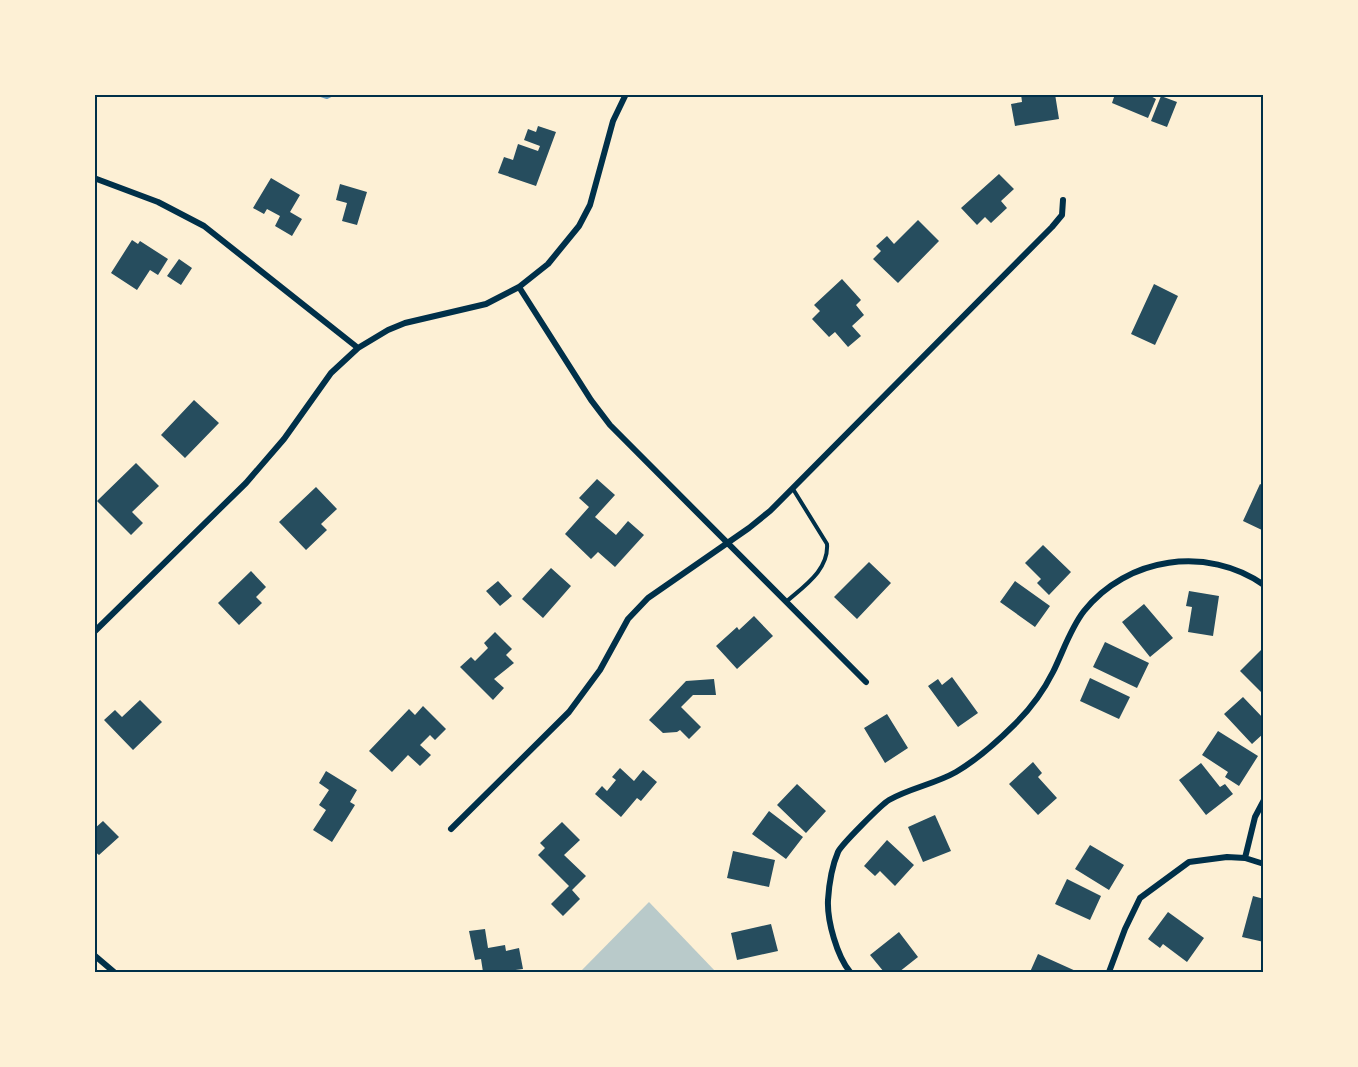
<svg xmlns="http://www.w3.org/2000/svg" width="1358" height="1067" font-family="Commissioner,sans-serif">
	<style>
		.green { fill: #b9caca }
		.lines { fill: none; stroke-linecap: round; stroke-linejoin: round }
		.stream { stroke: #669bbc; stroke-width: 4 }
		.building { fill: #264d5e }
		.service { stroke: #003049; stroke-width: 4 }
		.minor { stroke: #003049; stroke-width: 6 }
		.neatline { fill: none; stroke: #003049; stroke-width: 2 }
	</style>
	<rect width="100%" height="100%" fill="#fdf0d5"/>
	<path class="green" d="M649,902L716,972H580Z"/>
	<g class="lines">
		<path class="stream" d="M318,94L327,97L333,94"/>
	</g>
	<path class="building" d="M1021,94H1055L1059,119L1015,126L1011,104L1022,102Z
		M1115,94H1147L1156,99L1148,118L1112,103Z
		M1161,96L1177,102L1167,127L1151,121Z
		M538,126L556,132L536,186L498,173L504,157L513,160L518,144L538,151L540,146L524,140L528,129L536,132Z
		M999,174L1014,189L1001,201L1007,208L991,223L985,217L977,225L961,208Z
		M271,178L300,195L290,212L302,219L292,236L275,226L280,216L267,209L264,214L253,208Z
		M340,184L367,192L357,225L342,221L347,203L336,200Z
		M918,220L939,241L898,283L873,259L881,251L876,246L887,236L894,244Z
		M132,240L138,244L140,241L168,259L158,275L150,270L137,290L111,273Z
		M179,259L192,268L181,285L167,276Z
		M842,279L861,300L856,305L864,315L852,326L861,336L848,347L835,332L829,337L812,319L820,311L814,305Z
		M1154,284L1178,296L1155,345L1131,334Z
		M194,400L219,423L185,458L161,435Z
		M136,463L159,486L132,512L143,523L131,535L97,501Z
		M597,479L615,495L595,517L616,535L628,521L644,535L615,567L598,552L591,559L565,534L589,507L579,498Z
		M1260,484L1264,486V531L1243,521Z
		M316,487L337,509L321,524L327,530L306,550L279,522Z
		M1043,545L1071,572L1049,595L1037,583L1041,579L1025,563Z
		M869,562L891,583L857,619L834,597Z
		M551,568L571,586L543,618L522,599Z
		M251,571L266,587L256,597L262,603L239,625L218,603Z
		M498,581L512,596L500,606L486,591Z
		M1015,581L1050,606L1035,627L1000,602Z
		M1189,591L1219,596L1213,636L1188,632L1192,607L1186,606Z
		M1144,604L1173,638L1150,657L1122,622Z
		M754,616L773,636L737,669L716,646L737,627L739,630Z
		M495,632L512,649L506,655L514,663L494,679L504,688L493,700L460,667L471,657L475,661L488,648L484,643Z
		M1105,642L1149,663L1137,688L1093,667Z
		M1264,647V689L1261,692L1240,671Z
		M952,677L978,713L958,727L928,686L938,679L942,685Z
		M1090,678L1130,697L1119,719L1080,701Z
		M714,679L716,695H693L681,707L701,727L689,739L680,730L677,732L663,733L649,720L686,681Z
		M1243,697L1264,719V733L1252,744L1224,714Z
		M140,700L162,722L133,750L104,720L115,710L122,717Z
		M423,706L446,729L435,740L430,735L420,745L431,755L420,766L408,755L392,772L369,751L409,709L415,715Z
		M887,714L908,748L885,763L864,728Z
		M1218,731L1258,756L1239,786L1225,777L1228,772L1202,755Z
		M1033,762L1042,773L1038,777L1057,798L1038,815L1009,784Z
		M1201,763L1220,787L1225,784L1233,794L1206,815L1179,780Z
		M620,768L634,781L643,770L657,782L641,801L637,798L621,817L595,794L602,786L607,791L616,780L612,777Z
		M326,771L357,790L350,802L355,805L332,842L313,830L326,810L319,805L329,790L319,783Z
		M797,784L826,811L806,833L777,805Z
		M769,811L803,837L786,859L752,834Z
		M935,815L951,851L923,862L908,827Z
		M103,821L119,837L99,855L94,851V829Z
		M562,822L580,840L564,855L586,876L572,890L580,899L563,916L551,904L569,886L538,855L545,848L540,843Z
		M887,840L914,865L895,886L880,871L875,876L864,866Z
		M1090,845L1124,865L1109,890L1075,869Z
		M733,851L775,860L769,887L727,878Z
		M1067,879L1101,896L1090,920L1055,904Z
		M1253,896L1264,899V942L1242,937Z
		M1168,912L1204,938L1187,962L1163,944L1160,948L1148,939Z
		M771,924L778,951L737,960L731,933Z
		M485,929L488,948L505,945L506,951L519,948L523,969L501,972H483L481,959L475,960L469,931Z
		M899,932L918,957L899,972H884L870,955Z
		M1038,954L1078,972H1030Z"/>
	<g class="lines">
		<path class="service" d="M786,602C804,586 829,570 827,544L793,489"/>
		<path class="minor" d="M94,178L158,202L204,226L358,348
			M519,287L591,400L610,425L866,682
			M94,632L246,483L284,439L331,373L358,348L388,330L405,323L486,304L519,287L548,264L579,226L590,205L613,121L626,94
			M451,829L569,712L600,670L628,619L648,598L749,528L770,511L1052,227L1062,215L1063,200
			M1245,858L1255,817L1264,800
			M94,955L114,972
			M850,972C837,956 827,921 828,900C829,885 832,866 838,852C841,845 882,804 889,800C910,788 935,784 956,772C978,759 998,741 1016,723C1030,709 1044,690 1053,672C1063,652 1070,629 1084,611C1127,557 1207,545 1264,585
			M1109,972L1125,929L1140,898L1189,862L1227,857L1245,858L1264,864"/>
	</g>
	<rect width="1358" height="1067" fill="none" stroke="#fdf0d5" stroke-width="192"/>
	<rect x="96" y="96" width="1166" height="875" class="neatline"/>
</svg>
